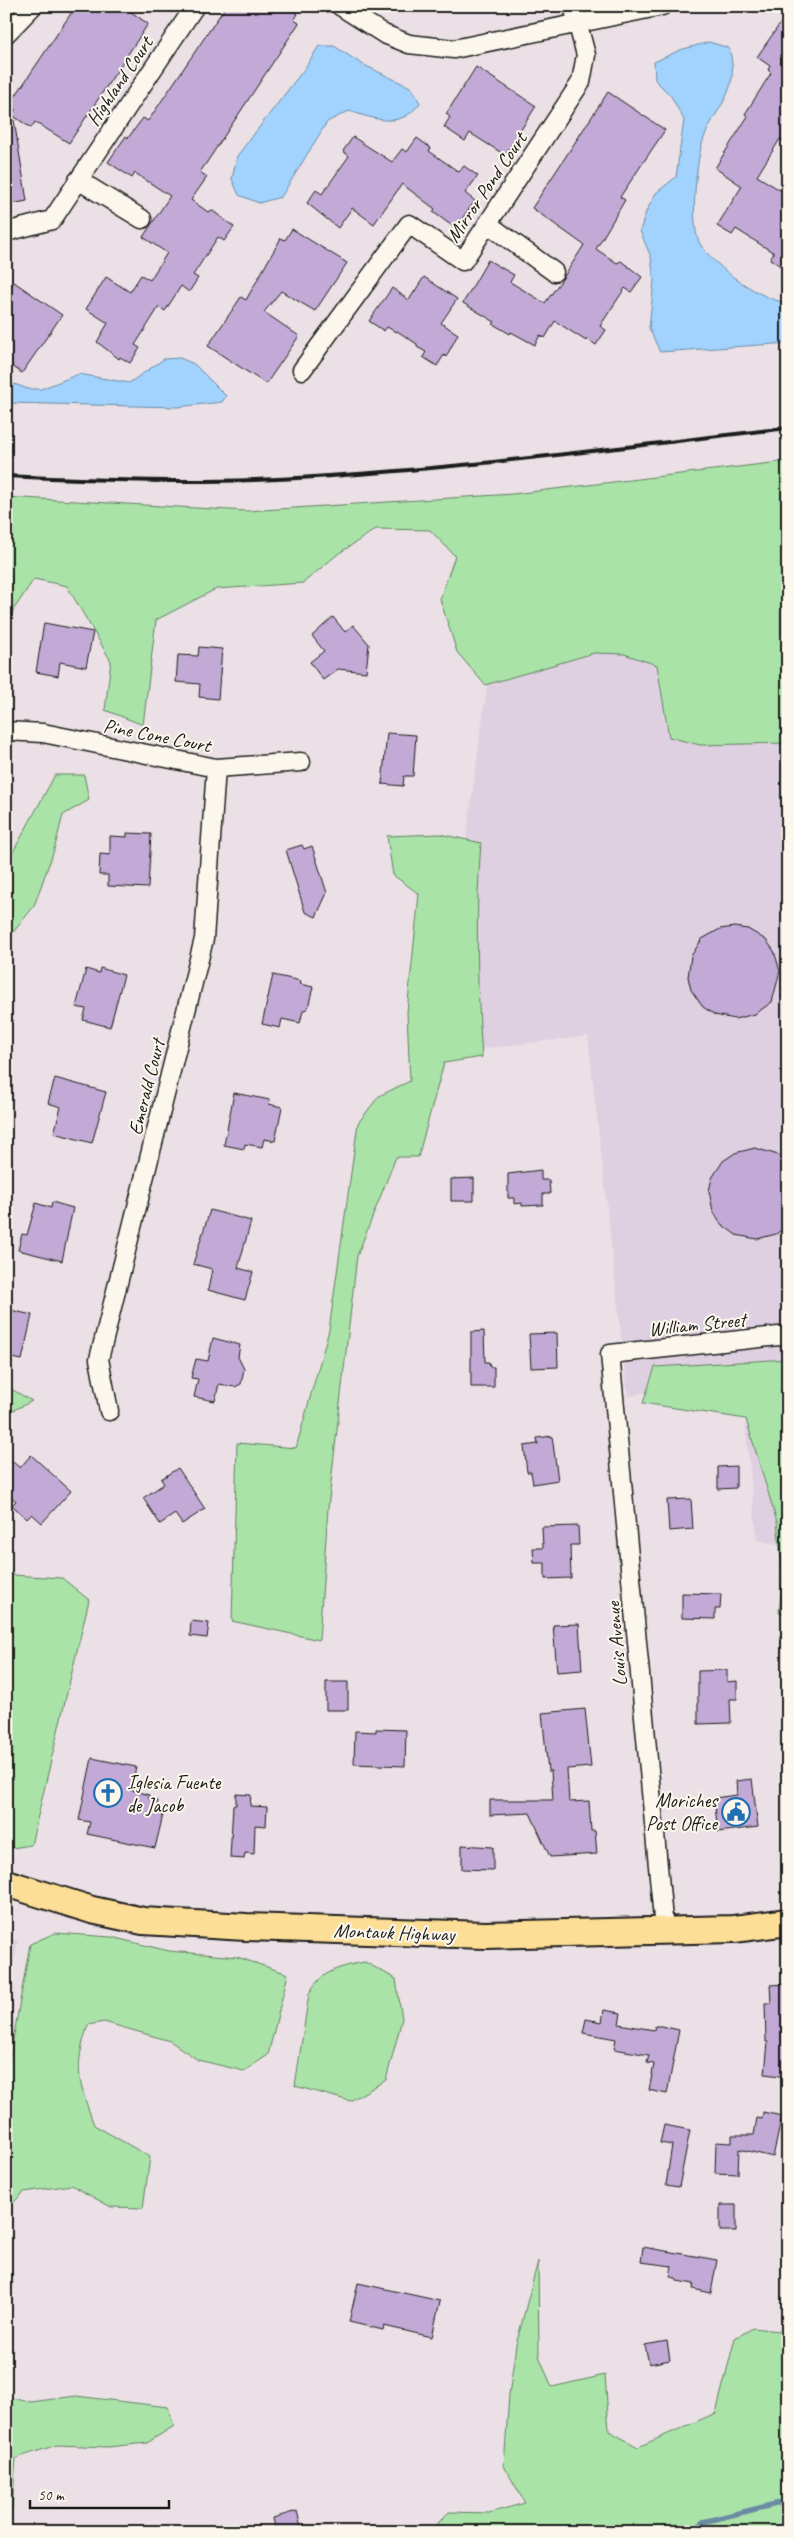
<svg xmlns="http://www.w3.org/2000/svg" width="794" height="2538" font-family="Caveat,sans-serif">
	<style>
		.built { fill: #ded0e0 }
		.green { fill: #a9e3a8; stroke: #628062 }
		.water { fill: #a1d3fe; stroke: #6c8aa4 }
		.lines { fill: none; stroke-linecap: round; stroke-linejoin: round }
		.stream { stroke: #6c8aa4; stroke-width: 5.5 }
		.building { fill: #c2a9d6; stroke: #1c1c1c }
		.street-casing { stroke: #1c1c1c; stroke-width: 21 }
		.primary-casing { stroke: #1c1c1c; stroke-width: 30 }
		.street { stroke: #fbf7ec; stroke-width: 18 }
		.primary { stroke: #fdde96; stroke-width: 26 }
		.rail { stroke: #1c1c1c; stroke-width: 4 }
		.labels { text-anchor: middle; stroke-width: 4; stroke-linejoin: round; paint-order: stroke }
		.street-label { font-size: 20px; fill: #1c1c1c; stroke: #fbf7ec }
		.poi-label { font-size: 20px; fill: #1c1c1c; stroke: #fbf7ec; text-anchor: start }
	</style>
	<rect width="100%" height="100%" fill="#eae0e5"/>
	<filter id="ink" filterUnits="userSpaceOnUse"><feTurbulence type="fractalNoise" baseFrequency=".02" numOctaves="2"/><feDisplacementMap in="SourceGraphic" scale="10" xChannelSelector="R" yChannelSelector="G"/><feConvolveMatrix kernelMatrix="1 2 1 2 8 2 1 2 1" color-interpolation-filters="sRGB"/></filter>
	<g filter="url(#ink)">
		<path class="built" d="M788,461V1546L757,1540L739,1362L628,1397L588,1036L437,1054L513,494Z
			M6,1937L18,1941L6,2002Z"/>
		<path class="green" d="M788,461V743L700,745L669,737L657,665L624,654L594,653L485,685L457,652L440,599L455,556L430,530L376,529L338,554L303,583L216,589L156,620L143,725L105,710L111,661L67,586L34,579L6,621V497L247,511L513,494Z
			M55,775H84L89,800L63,815L54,850L34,906L11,935L6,978V865Z
			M440,834L481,843C475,914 477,986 482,1057L444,1063L418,1157H396L357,1256L328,1508L319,1640L232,1621L237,1443L296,1448L329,1330L358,1123L379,1096L410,1081L407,1012L419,894L393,875L387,836Z
			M788,1359V1614L779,1613L783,1574L777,1522L746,1419L643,1403L655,1367Z
			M6,1386L32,1401L6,1414Z
			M12,1575L62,1578L89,1600L31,1845L6,1849V1592Z
			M55,1933L111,1937L169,1951L237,1957L288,1974L268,2055L244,2071L198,2060L170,2041L104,2022L88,2025C73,2070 79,2083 94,2125L150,2157L143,2208L111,2207L71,2185L24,2192L6,2210V2080L30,1944Z
			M365,1962L396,1979L402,2019L386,2080L350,2101L295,2086L309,1994C320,1971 342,1966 365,1962Z
			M538,2261L539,2356L552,2387L605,2375L609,2431L638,2447L716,2413L735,2338L753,2328L788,2332V2532H429L449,2512L489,2513L525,2503L504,2466L509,2395L516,2345Z
			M76,2396L168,2407L174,2426L147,2443L108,2447L57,2445L16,2458L10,2532H6V2397L31,2402Z"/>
		<path class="water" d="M709,42L729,48C742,95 714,105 702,144C696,165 690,222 699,242C704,253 726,272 736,279C748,287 773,303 788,302V343L660,352L649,328L654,281L651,257L640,231L646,212L656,193L676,177L684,120L671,96L655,80L654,62L680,50Z
			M319,46H334L362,64L412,88L420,103C400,130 376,119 349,111L327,122L281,197L259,203L239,195L232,179L237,156L305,68Z
			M180,358L194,364L226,396L222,402L177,407L6,403V381L28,389H41L79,374L129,383L164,359Z"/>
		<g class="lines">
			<path class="stream" d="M692,2532L703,2522L788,2501"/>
		</g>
		<path class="building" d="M76,6H123L148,24L69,143L35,122L31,128L12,115L16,108L10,104Z
			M226,6H287L298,14L294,20L299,23L207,162L200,172L207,177L191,200L208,212L213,211L234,227L224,241L218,237L193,275L198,278L189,292L181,286L165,311L159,307L135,345L140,348L130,363L120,357L119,359L97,342L108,323L86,309L106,277L130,292L141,275L150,280L167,253L143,237L170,196L135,173L132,178L108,162L126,136L128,138L143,118L148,121Z
			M788,12V143L780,139L757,176L788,195V271L770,259L774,253L736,229L732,235L717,226L742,186L715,168L748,116L745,114L771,73L768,70L770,66L757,57Z
			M476,67L536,106L505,155L470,133L465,141L444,127L450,117L446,114Z
			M608,92L665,130L620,197L625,200L596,249L617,263L621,261L642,277L631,292L625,288L600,326L606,330L596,345L587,339L586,341L555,321L545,338L540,335L535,345L511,332L510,334L493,324L495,322L463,303L488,260L514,275L510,282L545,303L563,278L584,245L532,208Z
			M14,120L27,201L6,205V121Z
			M353,137L392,162L402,149L407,152L417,138L431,148L429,151L459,172L464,166L478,176L465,193L475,201L455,228L433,212L435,209L402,184L374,224L352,208L338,228L307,203L316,190L322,194L349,156L343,151Z
			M292,229L347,263L315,311L281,291L264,312L299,336L266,384L208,346L241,297L246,300L281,238L285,240Z
			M424,277L457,299L441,323L458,334L446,357L444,355L437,366L423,357L426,352L417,347V344L397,331L396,332L387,327L384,331L369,321L392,288L409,300Z
			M14,282L62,315L22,373L6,362V294Z
			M333,617L345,632L353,625L369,644L366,672L338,669L323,680L310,662L324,651L312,636Z
			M44,623L93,632L86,667L60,662L58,676L36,672Z
			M199,647L222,649L218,699L199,697L200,684L176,682L178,655L198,656Z
			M387,733L416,735L413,776H404L403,786L382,784Z
			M127,833L151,834L148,888L108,886V875H99L100,854L110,855V836L127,837Z
			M302,845L304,849L312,846L327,893L316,917L305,912L286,850Z
			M734,927L748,929L766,940L774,951L780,971L772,1002L755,1014L735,1019L715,1015L703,1007L691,990L688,977L691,956L702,939L720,929Z
			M100,968L124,975L110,1027L83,1020L86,1009L76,1007L86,969L99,973Z
			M273,975L301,981L300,984L313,987L308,1008L303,1011L300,1023L282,1019L280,1028L262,1024Z
			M55,1078L106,1092L92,1143L54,1133L61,1107L48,1103Z
			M234,1093L270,1100L269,1104L282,1107L275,1141L264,1139L262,1147L245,1144L244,1149L224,1145Z
			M755,1148L788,1158V1225L776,1234L757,1239L736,1235L720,1223L713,1211L709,1191L712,1178L723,1161L735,1153Z
			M541,1170V1180H549L550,1194H543V1205L522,1206V1203L514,1204V1198H508V1174Z
			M474,1178V1201H451V1179Z
			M52,1202L73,1208L62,1261L18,1250L22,1234L27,1235L36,1203L51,1208Z
			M210,1210L251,1221L238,1268L253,1272L245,1300L208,1290L212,1269L193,1264Z
			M6,1309L32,1315L22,1360L6,1357Z
			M484,1331L485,1362H489L490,1367H494V1387H471V1332Z
			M557,1333L558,1367L531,1368L529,1334Z
			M213,1338L240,1345L238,1357L244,1369L241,1384L235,1387L219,1384L215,1401L194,1397L198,1379L191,1378L196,1359L208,1361Z
			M552,1436L558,1480L533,1484L531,1472H527L524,1446L538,1444L537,1438Z
			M31,1455L71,1491L42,1523L32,1514L27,1519L12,1505L16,1501L6,1492V1456L20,1468Z
			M736,1466V1488L718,1489V1467Z
			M178,1468L205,1509L182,1524L175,1514L160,1524L143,1498L164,1484L161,1479Z
			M691,1499L693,1529L669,1531L667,1500Z
			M578,1526L579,1545H570L571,1578L545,1579V1563H534L533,1548H543L542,1527Z
			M682,1593L721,1594L720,1609H715V1619L682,1618Z
			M191,1621L209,1623L207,1638L190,1636Z
			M579,1624L582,1670L557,1672L553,1625Z
			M727,1670V1682L737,1681V1699H730L731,1723L698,1724V1671Z
			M326,1682H348V1710H326Z
			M585,1709L591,1767L567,1769L569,1802L589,1801L591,1831H595L597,1854L550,1857L530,1813L490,1815V1800H553L551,1771H548L542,1713Z
			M376,1729L406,1730L405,1766L354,1764L355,1731L376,1732Z
			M92,1758L136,1767L131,1790L149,1795V1799L158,1801L155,1813L163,1815L155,1848L87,1834L90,1822L79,1820Z
			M752,1779L758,1827L718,1832L714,1798L737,1795L736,1781Z
			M236,1794L251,1795L250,1806L267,1807L266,1826L255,1825L254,1854L245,1853L244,1859L230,1858L233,1805H236Z
			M462,1845L493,1847V1870L462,1869Z
			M788,1984L787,2077L765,2074L768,2042H766L765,2003H771L770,1985Z
			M604,2010L621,2013L619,2024L654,2030L655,2026H661L679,2030L667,2094L649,2090L654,2064L647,2063L649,2055L614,2049L616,2039L583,2033L586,2019L602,2022Z
			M763,2112L782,2116L773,2157L739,2149L738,2174L715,2173L716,2142L732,2143V2135H754L757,2118L762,2119Z
			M664,2125L690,2130L679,2187L666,2185L672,2145L660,2143Z
			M720,2205H736V2231H720Z
			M643,2247L717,2260L711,2293L693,2289L694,2284L677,2281L676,2278L670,2277L672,2266L641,2262Z
			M358,2283L440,2301L432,2337L384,2326L383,2330L349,2322Z
			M667,2341L670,2360L649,2364L645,2345Z
			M297,2511L302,2532H276L273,2518Z"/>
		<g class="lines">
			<defs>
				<path id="street" d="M340,6L384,34L409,44L454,49L662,6
					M6,34L33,6
					M78,180L142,219
					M488,224L554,272
					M6,232L52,220L195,6
					M302,370L409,224L463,261L581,82L586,55L573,6
					M6,731L43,733L216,768L301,762
					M109,1411L99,1359L204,939L216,768
					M664,1930L610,1354L788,1335"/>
				<path id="primary" d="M6,1883L92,1910L143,1921L246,1927L485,1935L734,1929L788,1922"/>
			</defs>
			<use href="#street" class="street-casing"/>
			<use href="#primary" class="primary-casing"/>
			<use href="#street" class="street"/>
			<use href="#primary" class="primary"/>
			<path class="rail" d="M6,476C89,480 172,483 254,480C433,473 611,448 788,428"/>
		</g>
	</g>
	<defs>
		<symbol id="church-ring" viewBox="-11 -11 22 22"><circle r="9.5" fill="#fbf7ec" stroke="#1f6fb2" stroke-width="1.5"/><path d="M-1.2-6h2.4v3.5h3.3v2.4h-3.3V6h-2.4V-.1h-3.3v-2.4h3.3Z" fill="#1f6fb2"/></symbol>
		<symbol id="civic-ring" viewBox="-11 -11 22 22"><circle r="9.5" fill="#fbf7ec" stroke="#1f6fb2" stroke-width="1.5"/><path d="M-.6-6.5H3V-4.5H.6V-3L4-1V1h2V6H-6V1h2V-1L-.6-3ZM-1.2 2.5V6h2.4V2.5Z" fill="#1f6fb2"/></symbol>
	</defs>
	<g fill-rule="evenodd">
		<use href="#church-ring" x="92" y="1777" width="32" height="32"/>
		<use href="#civic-ring" x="720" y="1796" width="32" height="32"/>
	</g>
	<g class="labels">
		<g class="street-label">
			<text transform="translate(119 81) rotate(-56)" y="7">Highland Court</text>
			<text transform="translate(486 187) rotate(-56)" y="7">Mirror Pond Court</text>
			<text transform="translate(157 735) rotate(11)" y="7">Pine Cone Court</text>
			<text transform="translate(146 1087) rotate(-76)" y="7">Emerald Court</text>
			<text transform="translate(697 1324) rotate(-6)" y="7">William Street</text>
			<text transform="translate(616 1644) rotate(-95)" y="7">Louis Avenue</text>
			<text transform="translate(394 1932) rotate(2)" y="7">Montauk Highway</text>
		</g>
		<g class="poi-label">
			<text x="127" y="1789">Iglesia Fuente<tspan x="127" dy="23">de Jacob</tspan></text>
			<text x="717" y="1807" text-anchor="end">Moriches<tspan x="717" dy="23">Post Office</tspan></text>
		</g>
	</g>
	<rect width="794" height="2538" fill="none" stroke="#fbf7ec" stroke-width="25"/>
	<rect x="12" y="12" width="769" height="2513" fill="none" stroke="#1c1c1c" stroke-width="2" filter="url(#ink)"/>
	<path d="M30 2500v8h139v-8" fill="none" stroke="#1c1c1c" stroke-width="2.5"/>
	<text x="38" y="2500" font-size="15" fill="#1c1c1c" stroke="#fbf7ec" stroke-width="4" paint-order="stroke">50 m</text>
</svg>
